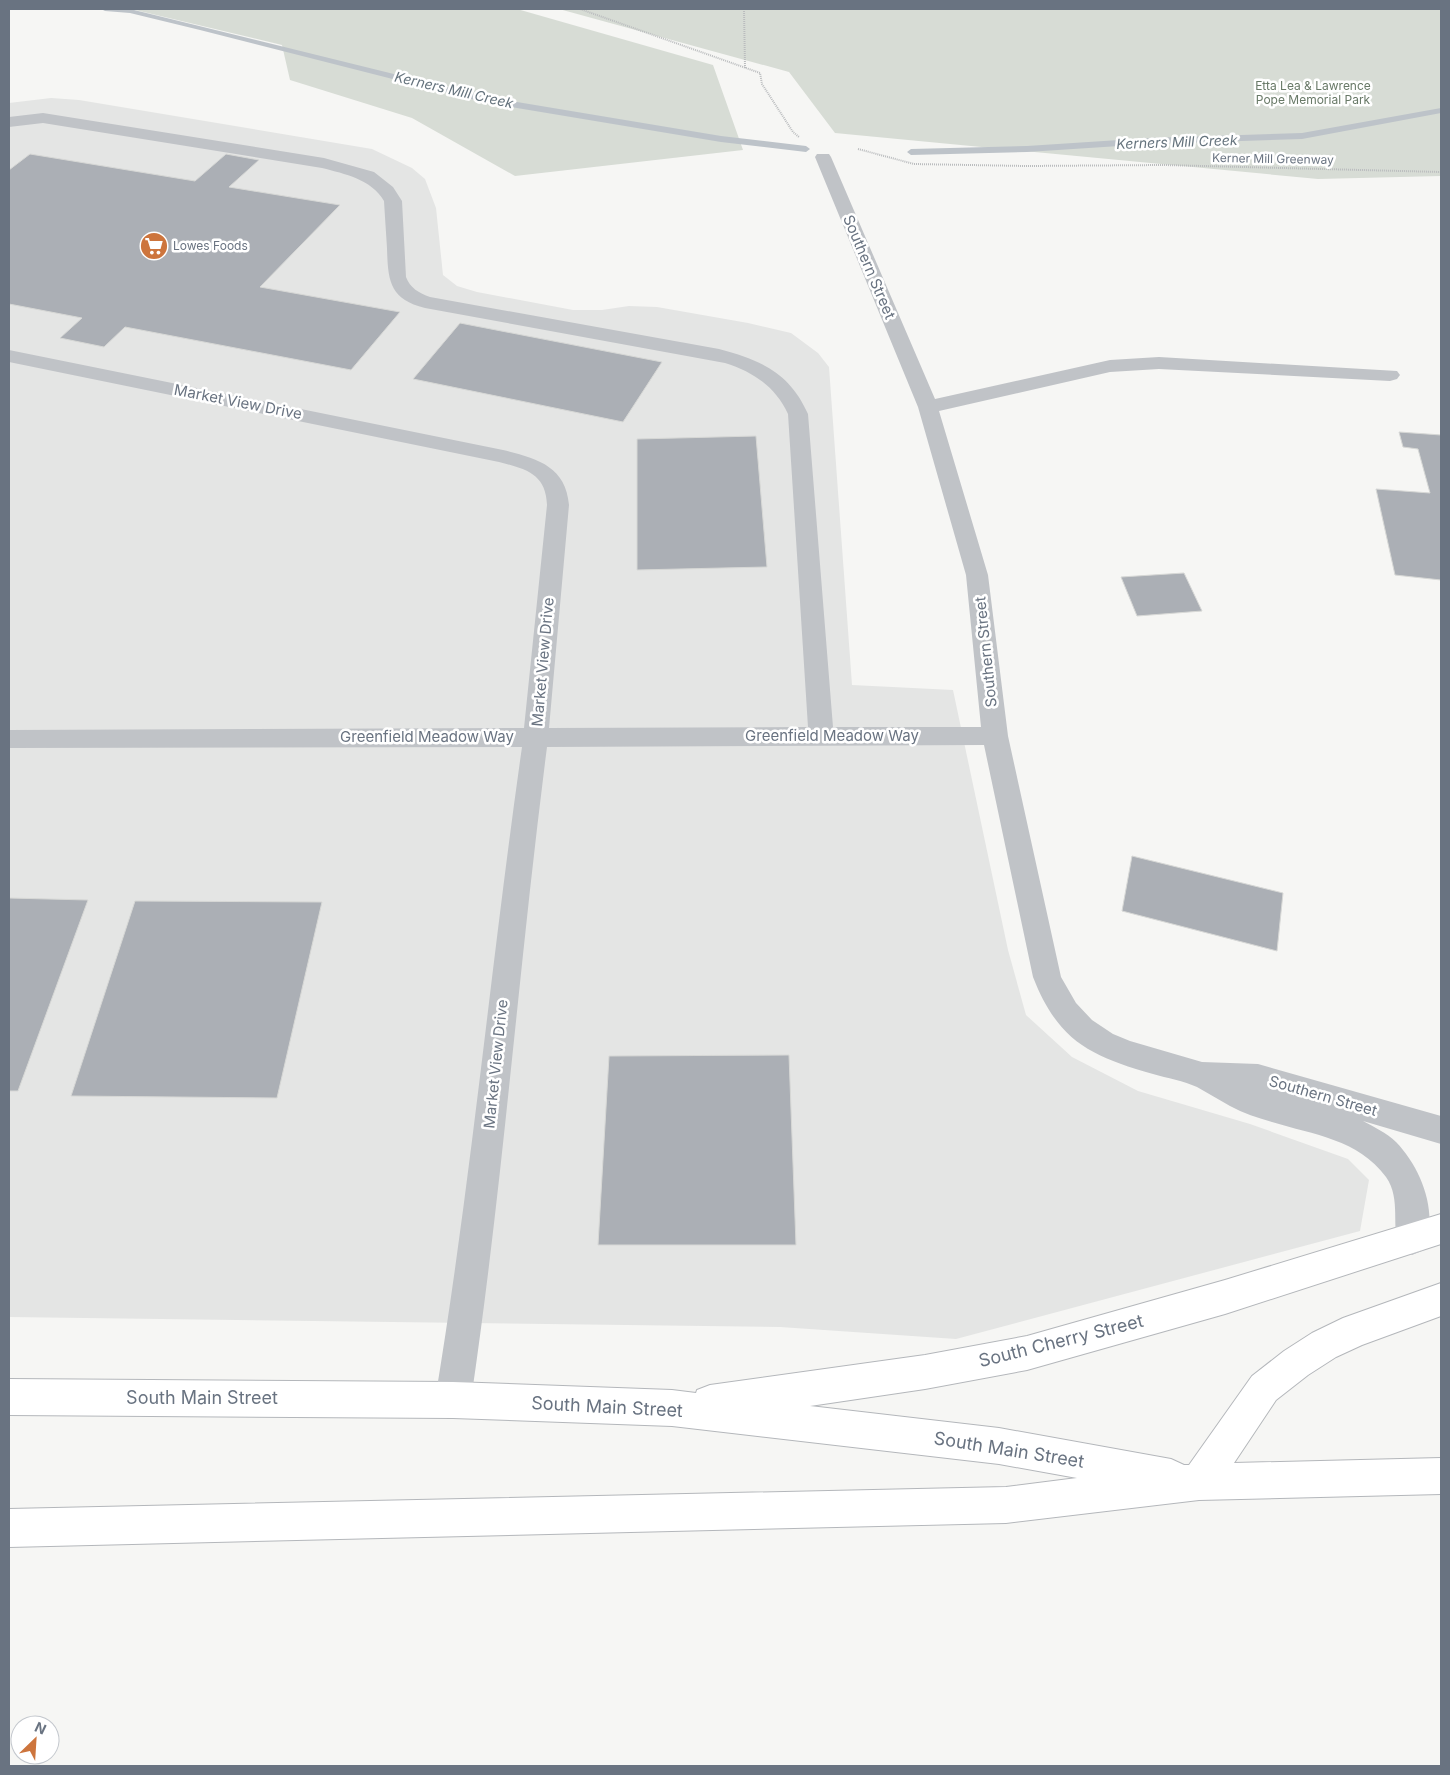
<svg xmlns="http://www.w3.org/2000/svg" width="1450" height="1775" font-family="Inter,sans-serif">
	<style>
		.built { fill: #e4e5e4 }
		.green { fill: #d7dcd5 }
		.lines { fill: none; stroke-linecap: round; stroke-linejoin: round }
		.stream { fill: #bdc3c9; fill-rule: evenodd }
		.building { fill: #abafb5; stroke: #d7d8d6 }
		.major-casing { stroke: #b4b7bb; stroke-width: 2 }
		.path { stroke: #babcbe; stroke-width: 2; stroke-dasharray: 1 1; stroke-linecap: butt }
		.minor { fill: #c0c3c7; fill-rule: evenodd }
		.major { fill: #fff; fill-rule: evenodd }
		.labels { text-anchor: middle; stroke-width: 5; stroke-linejoin: round; paint-order: stroke }
		.far-park-label { font-size: 12px; fill: #687967; stroke: #fff }
		.far-street-label { font-size: 12px; fill: #697381; stroke: #fff }
		.far-poi-label { font-size: 12px; fill: #697381; stroke: #fff; text-anchor: start }
		.far-water-label { font-size: 14px; font-style: italic; fill: #65737d; stroke: #fff }
		.street-label { font-size: 15px; fill: #697381; stroke: #fff }
		.near-street-label { font-size: 18px; fill: #697381; stroke: #fff }
	</style>
	<rect width="100%" height="100%" fill="#f6f6f4"/>
	<path class="built" d="M51,98L79,100L372,149L412,168L425,179L436,208L443,275L457,286L477,292L573,310H602L629,306L657,307L748,323L791,333L818,353L829,367L852,685L953,690L1008,950L1026,1015L1072,1057L1138,1091L1250,1124L1348,1159L1369,1180L1360,1231L956,1339L780,1327L9,1317V103Z"/>
	<path class="green" d="M131,9H517L713,65L743,150L515,176L412,118L290,80L282,45Z
		M559,9H1441V176L1318,179L835,133L789,72Z"/>
	<g class="lines">
		<path class="stream" d="M101,9H130L487,97L721,136L806,146L810,149L806,152L721,142L487,103L200,30L130,13L105,11Z
			M1441,108V113L1302,139L1150,144L1027,152L911,155L907,152L911,149L1027,146L1150,138L1302,133Z"/>
	</g>
	<path class="building" d="M30,154L195,181L226,154L259,160L229,187L340,205L260,287L400,312L351,370L125,327L104,347L60,338L82,318L9,304V170Z
		M460,323L662,362L623,422L413,379Z
		M1399,432L1441,435V580L1395,575L1376,489L1430,493L1418,449L1403,447Z
		M756,436L767,567L637,570V439Z
		M1184,573L1202,611L1137,616L1121,577Z
		M1132,856L1283,893L1277,951L1122,911Z
		M9,898L88,900L18,1091H9Z
		M135,901L322,902L277,1098L71,1096Z
		M789,1055L796,1245H598L609,1056Z"/>
	<g class="lines">
		<defs>
			<path id="major" d="M1441,1214V1244L1225,1314L1027,1370L925,1389L810,1406L999,1428L1171,1459L1184,1465H1189L1252,1376L1284,1351L1312,1333L1343,1318L1441,1283V1316L1362,1345L1336,1357L1308,1375L1276,1400L1234,1463L1441,1458V1494L1199,1500L1006,1523L9,1547V1509L1006,1487L1077,1478L999,1464L672,1426L453,1418L9,1415V1379L453,1382L672,1390L696,1393L697,1390L710,1385L925,1355L1027,1336L1225,1280Z"/>
		</defs>
		<use href="#major" class="major-casing"/>
		<path class="path" d="M580,9L760,73L762,84L793,132L799,137
			M744,9L745,68
			M858,149L914,164L1026,166L1164,165L1441,172"/>
		<path class="minor" d="M43,113L324,158L374,172L393,187L402,201L406,277C410,288 419,293 430,297L719,349C761,360 790,373 808,414L833,727H981L966,575L918,407L815,157L817,154H829L831,157L935,399L1110,360L1159,357L1397,371L1400,375L1397,379L1390,381L1159,369L1110,372L939,411L988,575L1008,736L1061,977L1076,1003L1092,1020L1113,1034L1130,1041L1202,1062L1258,1064L1441,1116V1144L1363,1121C1374,1127 1387,1133 1396,1142C1422,1169 1439,1214 1424,1250L1412,1255L1400,1250C1390,1227 1402,1200 1386,1177C1358,1139 1314,1135 1272,1122C1258,1118 1243,1113 1230,1106C1219,1100 1208,1093 1197,1087C1184,1081 1167,1078 1153,1074C1090,1056 1058,1041 1033,977L984,745L547,747C519,964 503,1183 471,1400L465,1412L453,1418L441,1412L435,1400C471,1183 491,964 522,747L9,748V730L524,728L547,505C546,474 526,469 499,462L9,362V350L503,450C536,458 566,466 569,505L549,728L808,727L788,414C775,386 753,372 725,363L425,308C389,299 388,280 387,248C386,233 385,217 384,201C371,179 345,174 322,168L43,123L9,127V117Z"/>
		<use href="#major" class="major"/>
	</g>
	<defs>
		<symbol id="supermarket-disc" viewBox="-11 -11 22 22"><circle r="9.5" fill="#cd753d" stroke="#fff"/><path d="M-6-5.5h2.5l.6 2H6L4.5 2H-2.5L-4.4-4H-6ZM-1.5 3.2a1.3 1.3 0 1 0 .1 0ZM3 3.2a1.3 1.3 0 1 0 .1 0Z" fill="#fff"/></symbol>
	</defs>
	<g fill-rule="evenodd">
		<use href="#supermarket-disc" x="138" y="230" width="32" height="32"/>
	</g>
	<g class="labels">
		<g class="far-park-label">
			<text x="1313" y="90">Etta Lea &amp; Lawrence<tspan x="1313" dy="14">Pope Memorial Park</tspan></text>
		</g>
		<g class="far-street-label">
			<text transform="translate(1273 159) rotate(1)" y="4">Kerner Mill Greenway</text>
		</g>
		<g class="far-poi-label">
			<text x="173" y="250">Lowes Foods</text>
		</g>
		<g class="far-water-label">
			<text transform="translate(454 90) rotate(13)" y="5">Kerners Mill Creek</text>
			<text transform="translate(1177 142) rotate(-2)" y="5">Kerners Mill Creek</text>
		</g>
		<g class="street-label">
			<text transform="translate(869 267) rotate(67)" y="5">Southern Street</text>
			<text transform="translate(238 402) rotate(11)" y="5">Market View Drive</text>
			<text transform="translate(986 652) rotate(-96)" y="5">Southern Street</text>
			<text transform="translate(543 662) rotate(-85)" y="5">Market View Drive</text>
			<text x="832" y="741">Greenfield Meadow Way</text>
			<text x="427" y="742">Greenfield Meadow Way</text>
			<text transform="translate(496 1064) rotate(-84)" y="5">Market View Drive</text>
			<text transform="translate(1323 1096) rotate(16)" y="5">Southern Street</text>
		</g>
		<g class="near-street-label">
			<text transform="translate(1061 1341) rotate(-14)" y="6">South Cherry Street</text>
			<text x="202" y="1404">South Main Street</text>
			<text transform="translate(607 1407) rotate(3)" y="6">South Main Street</text>
			<text transform="translate(1009 1450) rotate(9)" y="6">South Main Street</text>
		</g>
	</g>
	<rect width="1450" height="1775" fill="none" stroke="#697381" stroke-width="20"/>
	<g transform="translate(35 1740) rotate(25)"><circle r="24" fill="#ffffff" stroke="#c3c7cd"/>
	<path d="M0-4L9 19L0 12L-9 19Z" fill="#cd753d"/>
	<text y="-8" font-size="14" font-weight="bold" text-anchor="middle" fill="#697381">N</text>
	</g>
</svg>
